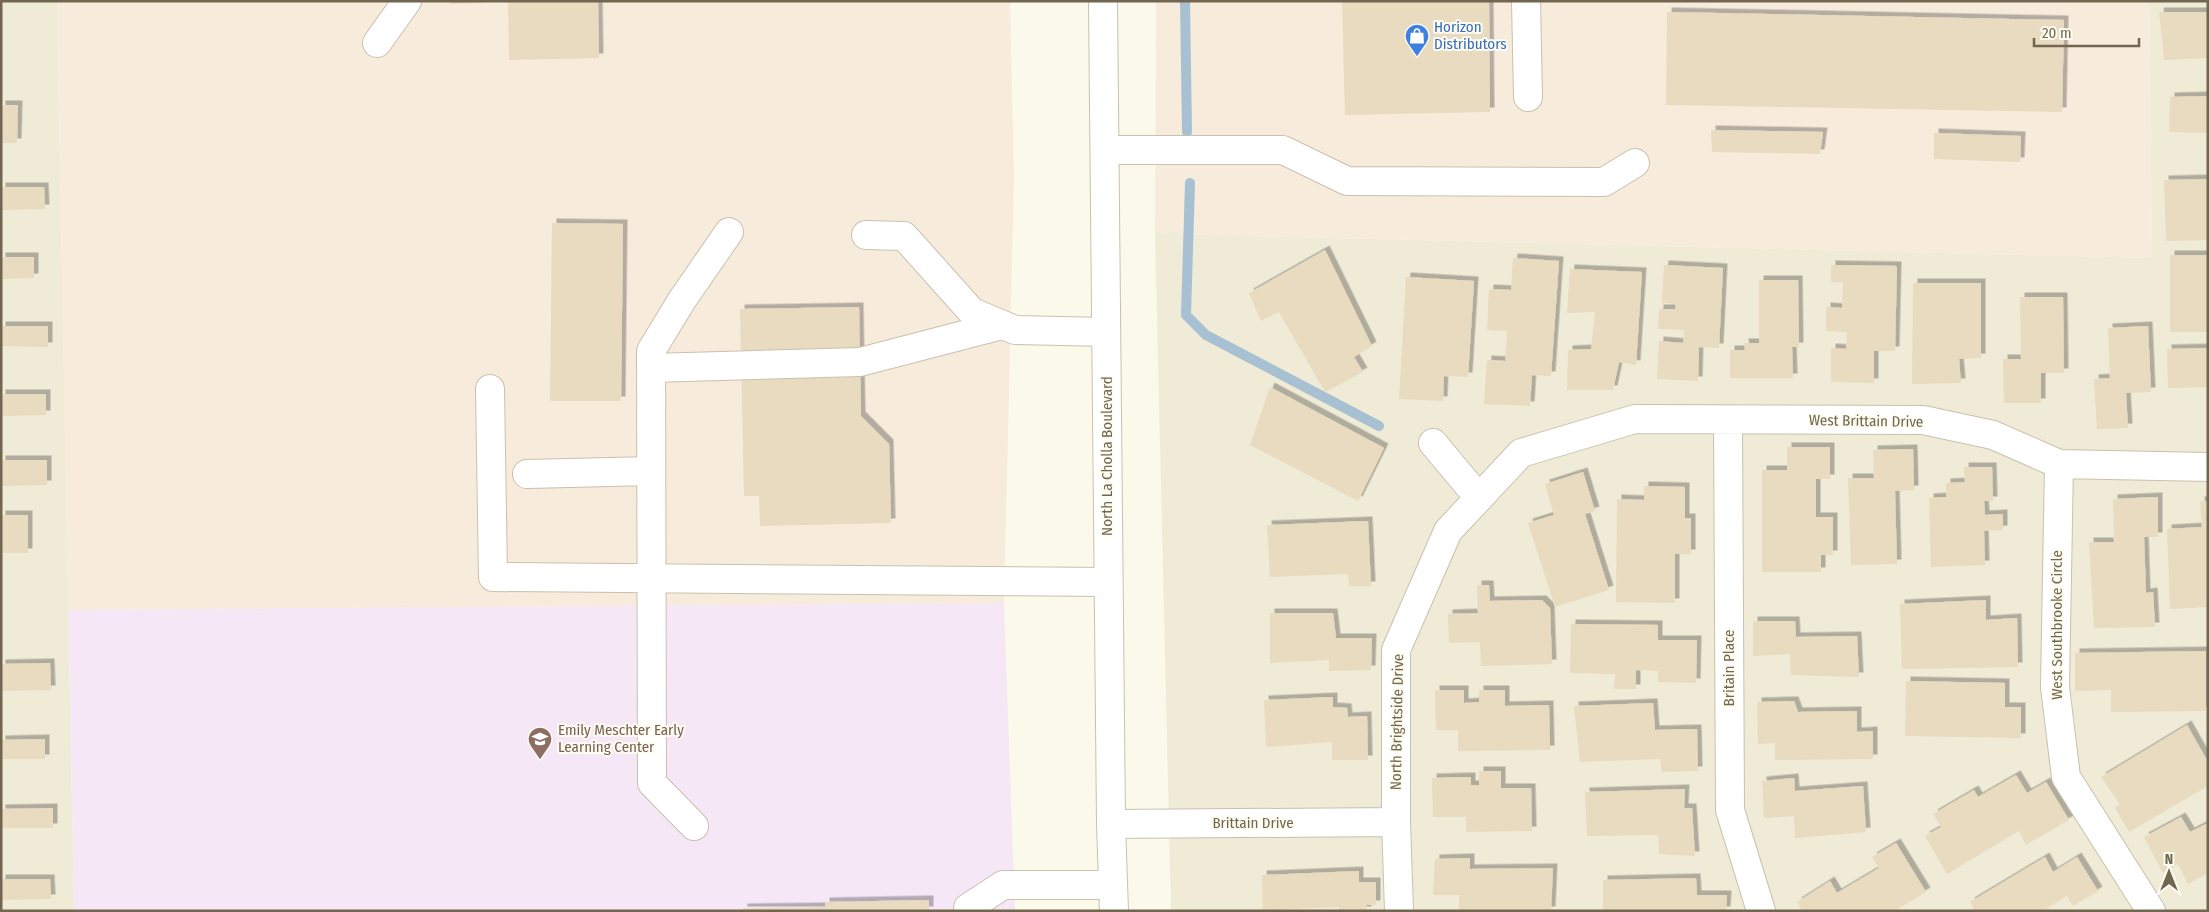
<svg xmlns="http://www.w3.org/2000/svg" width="2209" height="912" font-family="'Fira Sans Condensed',sans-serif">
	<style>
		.residential { fill: #efebd6 }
		.commercial { fill: #f7ebdc }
		.education { fill: #f6e7f7 }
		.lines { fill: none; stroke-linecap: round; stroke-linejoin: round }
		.stream { stroke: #a7c1d3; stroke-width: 10 }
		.building { fill: #e8dbbf; filter: url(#shadow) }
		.minor-casing { stroke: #c9c1ae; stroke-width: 30 }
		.minor { stroke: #fff; stroke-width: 28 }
		.labels { text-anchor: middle; stroke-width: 4; stroke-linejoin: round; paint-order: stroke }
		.shop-label { font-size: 15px; fill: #366cbe; stroke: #fdfcf0; text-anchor: start }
		.street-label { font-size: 15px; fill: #736650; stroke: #fdfcf0 }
		.education-label { font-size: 15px; fill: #785e54; stroke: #fdfcf0; text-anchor: start }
	</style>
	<defs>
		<filter id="shadow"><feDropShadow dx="4.5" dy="-4.5" stdDeviation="0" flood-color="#0004"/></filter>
	</defs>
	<rect width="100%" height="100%" fill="#fbf9ea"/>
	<path class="residential" d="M1,1H57L74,911H1Z
		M2149,1H2208V911H1171L1155,232L1205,235L2152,258Z"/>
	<path class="commercial" d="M57,1H1010L1014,177L1004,603L68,610Z
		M1156,1H2149L2152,258L1205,235L1155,232Z"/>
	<path class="education" d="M1004,603L1015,911H74L68,610Z"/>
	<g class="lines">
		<path class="stream" d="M1185,1L1187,132
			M1190,183L1186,315L1206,335L1379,426"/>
	</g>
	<path class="building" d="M450,1H483V3L450,4Z
		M508,1H598L599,58L509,60Z
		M1342,1H1489L1490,112L1345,115Z
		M1667,12L2064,20L2062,112L1666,105Z
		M2159,12H2208V58L2164,60Z
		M2208,96V133L2169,132L2170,97Z
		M1,105H18L17,143H1Z
		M1711,130L1823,132L1820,154L1712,152Z
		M1934,133L2021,136L2020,162L1934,159Z
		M2208,179V240L2166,241L2164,180Z
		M1,187H44L45,209L1,210Z
		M552,223L623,224L621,401H550Z
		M1325,250L1372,346L1354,357L1363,372L1325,392L1279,312L1261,321L1249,293Z
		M2170,255H2208V332H2170Z
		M1,257H34V278L1,279Z
		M1513,258L1559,261L1551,376L1532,375L1530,406L1484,404L1487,360L1505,361L1507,331L1487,330L1489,289L1511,290Z
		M1664,265L1723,268L1719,348L1699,347L1698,381L1657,379L1659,341L1683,343L1684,330L1658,329L1659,309H1675L1676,304L1662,303Z
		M1831,265L1897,266L1895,351H1874V383L1831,382V348L1846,349L1847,332L1826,331V307L1842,308L1843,282H1831Z
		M1570,269L1642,272L1636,365L1619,362L1613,390H1567L1568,350L1591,349L1595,312L1567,313Z
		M1406,277L1474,281L1468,377L1444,376L1443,401L1399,399Z
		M1759,280H1798L1799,347H1792L1793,378H1730V350H1745L1744,343H1759Z
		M1913,283H1981V358L1959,359L1961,383L1912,384Z
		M2020,297H2063L2064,373H2041V403H2004L2003,359H2021Z
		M859,307L861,416L889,444L891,523L760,526L759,496H744L740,309Z
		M1,326H48V347L1,346Z
		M2148,326L2151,392L2126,393L2128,428L2097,429L2094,379L2110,378L2108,328Z
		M2208,348V387L2168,388L2167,349Z
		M1270,387L1384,448L1358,501L1250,445Z
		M1,394H46V415L1,416Z
		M1787,447H1830V479H1816V517H1833V555H1821V572H1762V470H1787Z
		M1913,449L1914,490L1895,491L1897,564L1851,565L1848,478H1874L1873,450Z
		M1,460H47V485L1,486Z
		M1964,467H1992L1993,501H1984L1985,515L2003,514V530L1984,531L1985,565L1931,567L1929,498L1946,497V483L1965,482Z
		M1583,472L1595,511L1585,514L1609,590L1555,607L1528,523L1554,515L1545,484Z
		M1644,486L1685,487V518H1691V554H1675V603L1616,602L1617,499L1644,500Z
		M2158,497V537H2144L2146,593L2153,592L2155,627L2094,628L2089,542H2114L2113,499Z
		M2200,501H2208V607L2170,609L2167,529L2202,527Z
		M1,515H28V553H1Z
		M1368,521L1371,586H1349L1348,574L1270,577L1267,525Z
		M1477,585H1489L1490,601L1542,600L1550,608L1552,664L1481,666L1480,642L1449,643L1448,614L1478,613Z
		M1986,600V620L2017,618L2018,667L1902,669L1900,604Z
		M1270,613H1333L1336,638H1372L1371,670L1329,671V660L1270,663Z
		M1753,621H1795L1796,637L1857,636L1859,677L1791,675L1790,654L1753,656Z
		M1571,624L1658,625V640H1697L1696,683L1658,682V671L1636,670V689H1614L1615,674L1570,673Z
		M2206,651V711L2111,712V690L2075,691V653Z
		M50,663L51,690L1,691V664Z
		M1906,681L2005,683V707H2021V738L1905,736Z
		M1435,690H1464V703L1479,702V690H1505V706L1549,705L1550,750L1458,751V730H1436Z
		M1333,697V707L1347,708L1348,717L1367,716L1368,760H1332V742L1266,747L1264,700Z
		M1794,701L1798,712L1857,711V732L1873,731V759L1775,760V743L1758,744L1757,702Z
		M1653,703L1655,730L1697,729L1698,771L1662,772L1660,759L1580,762L1574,706Z
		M2187,725L2208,762V786L2129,832L2115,808L2120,804L2101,777Z
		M45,739V759H1V740Z
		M1479,771H1501V788H1531L1532,831L1466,832V817H1433L1432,778L1471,777V785H1479Z
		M2016,775L2027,793L2046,782L2069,820L2026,845L2019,831L1947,874L1925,836L1941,827L1933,814L1974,790L1978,797Z
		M1794,778L1795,791L1863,786L1866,832L1795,838L1794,816L1764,818L1762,781Z
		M1685,789L1684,808H1692L1695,856L1659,854L1658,835L1587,836L1585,792Z
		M53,808V828H1V809Z
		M2181,817L2190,832L2208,823V873L2188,884L2178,864L2163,873L2144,837Z
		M1896,843L1926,892L1894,911H1802L1797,902L1830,881L1837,893L1879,868L1872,857Z
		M2045,857L2053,872L2077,857L2098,891L2073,906L2067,896L2043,911H1975L1970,902Z
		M1470,858V869L1553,868L1551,911H1459V895H1433L1435,859Z
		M1359,871V882H1376V905H1366L1367,911H1339V907L1263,910L1262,875Z
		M1696,878L1697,895H1727L1726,911H1603V880Z
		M1,879H50L51,899L1,900Z
		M929,900V911H743V908L825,907V902Z"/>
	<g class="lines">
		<defs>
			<path id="minor" d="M1103,1L1111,824L1114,911
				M1526,1L1528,97
				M377,43L407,1
				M1105,150H1283L1347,181L1604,182L1635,163
				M866,235L904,236L972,312L1015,330L1106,332
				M651,368L860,362L1002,325
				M490,389L493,577L1108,582
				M1728,420L1730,810L1761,911
				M1433,443L1479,498
				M2059,464L2055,687L2066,777L2151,911
				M527,474L651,471
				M1111,824L1396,822
				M694,826L652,783L651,351L682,300L729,232
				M968,911V908L1003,885H1113
				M1399,911L1396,822V650L1448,531L1521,453L1635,419L1923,420L1993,435L2059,464L2208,467"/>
		</defs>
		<use href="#minor" class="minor-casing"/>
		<use href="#minor" class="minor"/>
	</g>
	<defs>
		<symbol id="shop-pin" viewBox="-11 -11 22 30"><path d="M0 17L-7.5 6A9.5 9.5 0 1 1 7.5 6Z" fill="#3f7fe0" stroke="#fdfcf0"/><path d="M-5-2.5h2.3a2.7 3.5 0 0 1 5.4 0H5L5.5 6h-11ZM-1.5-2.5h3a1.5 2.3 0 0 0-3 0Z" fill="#fff"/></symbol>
		<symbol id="school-pin" viewBox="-11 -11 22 30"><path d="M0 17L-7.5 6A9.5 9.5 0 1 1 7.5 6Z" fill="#8d6e63" stroke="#fdfcf0"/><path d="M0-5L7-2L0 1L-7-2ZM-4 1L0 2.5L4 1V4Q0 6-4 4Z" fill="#fff"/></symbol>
	</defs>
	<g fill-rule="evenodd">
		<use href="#shop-pin" x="1403" y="22" width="28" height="38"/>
		<use href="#school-pin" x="526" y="725" width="28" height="38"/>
	</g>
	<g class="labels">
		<g class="shop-label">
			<text x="1434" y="32">Horizon<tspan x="1434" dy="17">Distributors</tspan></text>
		</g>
		<g class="street-label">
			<text transform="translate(1866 421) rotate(1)" y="5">West Brittain Drive</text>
			<text transform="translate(1107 456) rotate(-90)" y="5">North La Cholla Boulevard</text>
			<text transform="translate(2057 625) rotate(-90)" y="5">West Southbrooke Circle</text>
			<text transform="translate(1729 668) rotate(-90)" y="5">Britain Place</text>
			<text transform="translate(1397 722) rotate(-89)" y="5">North Brightside Drive</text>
			<text x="1253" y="828">Brittain Drive</text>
		</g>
		<g class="education-label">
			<text x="558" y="735">Emily Meschter Early<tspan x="558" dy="17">Learning Center</tspan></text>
		</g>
	</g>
	<rect width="2209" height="912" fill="none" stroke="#736650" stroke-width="5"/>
	<g transform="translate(2169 872)" stroke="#fdfcf0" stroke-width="4" paint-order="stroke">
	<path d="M0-4L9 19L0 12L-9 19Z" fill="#736650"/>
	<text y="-8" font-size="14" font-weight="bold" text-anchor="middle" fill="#736650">N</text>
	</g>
	<path d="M2034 38v8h105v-8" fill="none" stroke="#736650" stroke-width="2.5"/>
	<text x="2042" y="38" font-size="15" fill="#736650" stroke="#fdfcf0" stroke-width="4" paint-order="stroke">20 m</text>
</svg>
